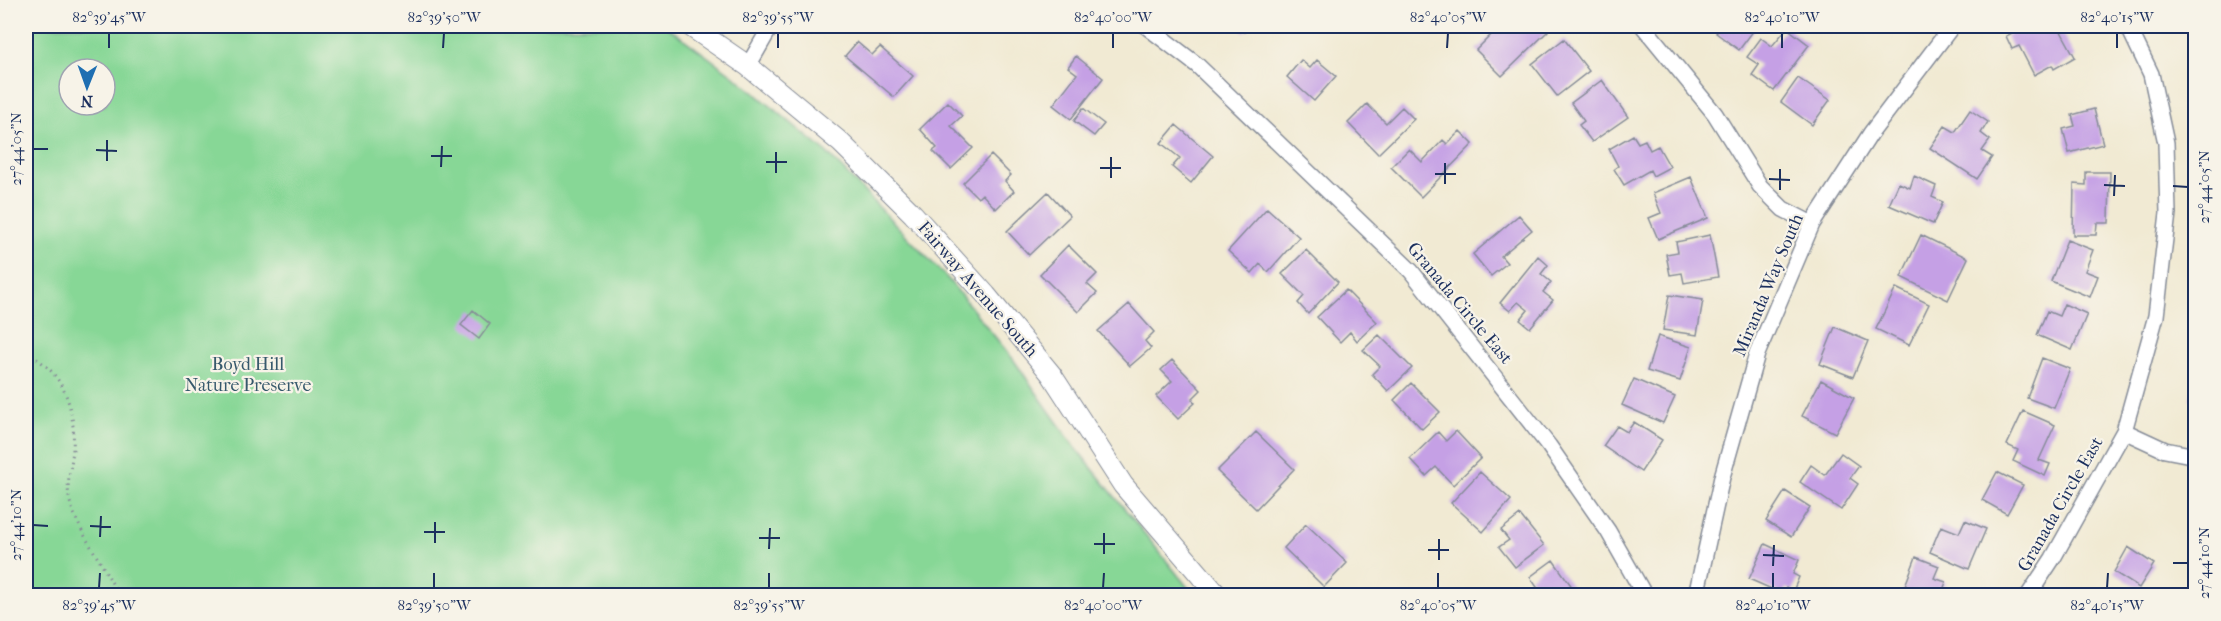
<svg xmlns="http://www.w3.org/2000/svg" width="2221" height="621" font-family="'IM FELL French Canon',serif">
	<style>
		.green { fill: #87d796; stroke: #51837a; stroke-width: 1.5; fill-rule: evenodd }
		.building { fill: #c5a0e5 }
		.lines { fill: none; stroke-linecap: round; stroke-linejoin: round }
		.minor-casing { stroke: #868c98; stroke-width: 18 }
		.tertiary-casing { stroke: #868c98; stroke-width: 22 }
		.path { stroke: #868c98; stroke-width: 3; stroke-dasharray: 1.5 4.5; stroke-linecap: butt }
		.minor { stroke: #fff; stroke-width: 15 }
		.tertiary { stroke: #fff; stroke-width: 20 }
		.ticks { fill: none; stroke: #1b2f5e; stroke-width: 2 }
		.labels { text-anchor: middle; stroke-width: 4.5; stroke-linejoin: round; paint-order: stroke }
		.street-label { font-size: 18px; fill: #1b2f5e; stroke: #f7f3e8 }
		.park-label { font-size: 18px; fill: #36596c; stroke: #f7f3e8 }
		.neatline { fill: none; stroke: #1b2f5e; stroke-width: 2 }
		.ticks-label { font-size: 15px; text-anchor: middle; fill: #1b2f5e }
	</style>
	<rect width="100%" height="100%" fill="#f7f3e8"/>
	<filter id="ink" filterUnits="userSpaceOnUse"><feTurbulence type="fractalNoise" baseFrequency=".0167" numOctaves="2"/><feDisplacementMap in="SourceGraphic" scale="12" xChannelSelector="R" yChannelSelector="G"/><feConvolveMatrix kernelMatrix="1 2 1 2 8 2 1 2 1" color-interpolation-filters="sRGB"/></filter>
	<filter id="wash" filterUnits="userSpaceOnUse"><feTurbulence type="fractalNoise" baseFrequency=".008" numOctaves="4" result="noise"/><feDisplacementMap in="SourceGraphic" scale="24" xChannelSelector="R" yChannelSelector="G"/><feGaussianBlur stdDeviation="1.35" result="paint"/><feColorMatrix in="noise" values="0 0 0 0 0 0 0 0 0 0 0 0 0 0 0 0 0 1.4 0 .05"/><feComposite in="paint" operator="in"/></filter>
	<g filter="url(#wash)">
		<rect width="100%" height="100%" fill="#f1ead3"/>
		<path class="green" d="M26,26H666L738,79L826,152L948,279L1013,359L1071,442L1194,595H26ZM69,69H105V105H69Z"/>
		<g id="blocks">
			<path class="building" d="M1239,26H1253L1244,32Z
				M1488,26H1543L1548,31L1502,76L1476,50L1494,32Z
				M1722,26H1757L1739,50L1716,33Z
				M2026,26H2058L2075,57L2054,69L2052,65L2034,75L2019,46L2012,49L2006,36Z
				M1787,28L1809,45L1774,91L1752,75L1759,65L1747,57L1761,38L1772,46Z
				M1564,39L1589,71L1557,96L1532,64Z
				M857,42L872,55L880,47L913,76L894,97L845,56Z
				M1076,56L1103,78L1071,119L1053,105L1077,74L1068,67Z
				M1301,60L1310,68L1317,60L1336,76L1314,101L1287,77Z
				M1798,78L1830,100L1812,125L1781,102Z
				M1602,80L1628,117L1592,142L1579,125L1584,121L1571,103Z
				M948,102L962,116L951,126L973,148L951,169L933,151L937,148L920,129Z
				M1367,104L1386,123L1402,107L1414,119L1378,154L1348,123Z
				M1083,108L1104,124L1094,136L1074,121Z
				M2094,109L2103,144L2069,153L2063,129L2075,126L2072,115Z
				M1970,110L1988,122L1981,133L1990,140L1982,151L1992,157L1977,179L1930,148L1945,126L1955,132Z
				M1176,125L1213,156L1191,183L1172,167L1180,158L1161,143Z
				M1460,131L1473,144L1421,197L1391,167L1409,149L1422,162L1443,140L1447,144Z
				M1633,135L1638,143L1645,140L1650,150L1658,146L1670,167L1653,176L1650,170L1624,185L1614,169L1618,166L1609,149Z
				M991,155L1011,175L1005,181L1014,191L996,209L982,194L978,198L963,183Z
				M2086,172H2110L2109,223H2097L2096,235H2073L2074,184L2086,185Z
				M1914,176L1936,186L1932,197L1943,202L1933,224L1889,205L1899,183L1910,188Z
				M1691,177L1708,218L1658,239L1649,218L1661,213L1653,193Z
				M1048,192L1070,216L1029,255L1007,231Z
				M1267,208L1299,237L1268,272L1260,264L1252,273L1228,251Z
				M1519,215L1532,230L1501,256L1507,263L1491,276L1473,254Z
				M1710,235L1718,277L1684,283L1682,273L1670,275L1666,254L1678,252L1676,242Z
				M1921,235L1968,258L1948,300L1901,277Z
				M2067,240L2093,250L2085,271L2098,276L2090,297L2051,281Z
				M1068,245L1097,274L1087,284L1097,293L1078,312L1040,274Z
				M1306,250L1338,282L1308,314L1298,303L1304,296L1282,274Z
				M1538,256L1548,265L1541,274L1551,282L1543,292L1553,300L1530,328L1520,320L1528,310L1518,302L1510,311L1500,303Z
				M1896,288L1929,304L1909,345L1876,329Z
				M1346,290L1377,322L1357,341L1350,332L1340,342L1317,317Z
				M1669,295L1703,300L1697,335L1663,330Z
				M1129,304L1154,332L1145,341L1151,348L1130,366L1098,331Z
				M2064,304L2087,314L2072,350L2037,335L2047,311L2059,316Z
				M473,310L490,324L479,339L461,325Z
				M1835,327L1868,341L1853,377L1820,364Z
				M1379,335L1412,368L1388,391L1372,374L1380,366L1363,350Z
				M1658,336L1691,347L1680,381L1647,371Z
				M2042,358L2070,369L2054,408L2027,398Z
				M1172,360L1201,390L1192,399L1195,403L1178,419L1156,396L1172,381L1161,370Z
				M1634,379L1675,397L1663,423L1622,405Z
				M2195,379L2196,380V400L2190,399Z
				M1821,380L1854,398L1835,433L1802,416Z
				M1411,383L1440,412L1422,429L1394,400Z
				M2023,411L2055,425L2039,460L2050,464L2045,476L2013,461L2018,450L2007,445Z
				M1634,422L1662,440L1641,472L1603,446L1617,426L1627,432Z
				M1456,431L1481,458L1453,485L1436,467L1426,476L1410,459L1438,432L1446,441Z
				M1256,432L1294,469L1256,509L1217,471Z
				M1841,453L1859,466L1850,478L1858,484L1841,510L1800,482L1811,465L1825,475Z
				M1480,472L1511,500L1483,532L1451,503Z
				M1997,472L2023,485L2007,514L1982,500Z
				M1785,491L1810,507L1791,537L1766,521Z
				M1520,515L1544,545L1515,567L1499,547L1509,540L1501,530Z
				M1965,520L1986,529L1969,569L1930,552L1941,526L1959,533Z
				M1306,524L1347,563L1324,587L1284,548Z
				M1765,544L1799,560L1793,574L1799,577L1793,591L1786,588L1783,594L1749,579Z
				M2128,547L2154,564L2139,588L2114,572Z
				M1916,557L1939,566L1934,578L1946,582L1941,596H1901Z
				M1553,560L1575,591L1570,596H1543L1530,577Z"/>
		</g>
	</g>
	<g filter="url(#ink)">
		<use href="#blocks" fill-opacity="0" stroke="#868c98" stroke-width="1.5"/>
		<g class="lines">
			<defs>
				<path id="minor" d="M1146,26L1197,65L1411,271L1549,446L1608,531L1645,596
					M1643,26L1715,114L1760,186L1783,209L1812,224
					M748,66L771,26
					M2124,431L2165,450L2196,456
					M1696,596L1722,477L1757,354L1812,224L1871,133L1952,26
					M2028,596L2053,558L2124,431L2156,316L2168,213L2166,143L2151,74L2128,26"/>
				<path id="tertiary" d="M690,26L748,66L840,142L913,214L986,295L1051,374L1123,485L1218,596"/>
			</defs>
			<use href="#minor" class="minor-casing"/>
			<use href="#tertiary" class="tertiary-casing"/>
			<path class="path" d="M26,353C64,370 76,410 73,448C72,467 65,483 70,502C79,534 104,563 118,596"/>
			<use href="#minor" class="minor"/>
			<use href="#tertiary" class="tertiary"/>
		</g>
	</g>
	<path class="ticks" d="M109,48V33M443,48L444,33M778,48V33M1113,48V33M1447,48L1448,33M1782,48V33M2117,48V33M33,149H48M96,150L117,151M431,156H452M107,161V140M766,162H787M441,167L442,146M1100,168H1121M776,173V152M1435,174H1456M1111,178V157M1769,179L1790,180M1445,184V163M2104,185L2125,186M2173,186L2188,187M1780,190V169M2114,196L2115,175M33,525L48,526M90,526L111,527M424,532H445M100,537L101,516M759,538H780M435,543V522M1094,544H1115M769,549L770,528M1428,550H1449M1104,554V533M1763,555L1784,556M1439,560V539M2173,563H2188M1773,566L1774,545M99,588L100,573M434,588V573M769,588V573M1103,588L1104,573M1438,588V573M1773,588V573M2107,588L2108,573"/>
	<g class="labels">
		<g class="street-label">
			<text transform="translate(1768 285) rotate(-67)" y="6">Miranda Way South</text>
			<text transform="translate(978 289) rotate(49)" y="6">Fairway Avenue South</text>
			<text transform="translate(1460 303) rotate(50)" y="6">Granada Circle East</text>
			<text transform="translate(2060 504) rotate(-60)" y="6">Granada Circle East</text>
		</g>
		<g class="park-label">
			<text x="248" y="370">Boyd Hill<tspan x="248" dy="21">Nature Preserve</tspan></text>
		</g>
	</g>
	<rect width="2221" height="621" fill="none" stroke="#f7f3e8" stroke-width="66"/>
	<g transform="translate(87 87) rotate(181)"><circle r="28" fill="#f7f3e8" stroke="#9fa5b1" stroke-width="1.5"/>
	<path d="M0-4.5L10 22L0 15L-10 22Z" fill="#1f6fb2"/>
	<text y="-9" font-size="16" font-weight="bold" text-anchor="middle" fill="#1b2f5e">N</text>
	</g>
	<rect x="33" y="33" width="2155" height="555" class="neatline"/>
	<g class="ticks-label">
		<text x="109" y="22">82°39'45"W</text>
		<text x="444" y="22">82°39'50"W</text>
		<text x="778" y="22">82°39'55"W</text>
		<text x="1113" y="22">82°40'00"W</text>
		<text x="1448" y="22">82°40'05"W</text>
		<text x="1782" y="22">82°40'10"W</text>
		<text x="2117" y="22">82°40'15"W</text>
		<text transform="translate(16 149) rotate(-90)" y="5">27°44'05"N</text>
		<text transform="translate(2204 187) rotate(-90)" y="5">27°44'05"N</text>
		<text transform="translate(16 525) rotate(-90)" y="5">27°44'10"N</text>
		<text transform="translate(2204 563) rotate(-90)" y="5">27°44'10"N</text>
		<text x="99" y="610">82°39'45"W</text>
		<text x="434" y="610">82°39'50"W</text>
		<text x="769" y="610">82°39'55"W</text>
		<text x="1103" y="610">82°40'00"W</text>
		<text x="1438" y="610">82°40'05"W</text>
		<text x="1773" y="610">82°40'10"W</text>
		<text x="2107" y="610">82°40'15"W</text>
	</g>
</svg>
